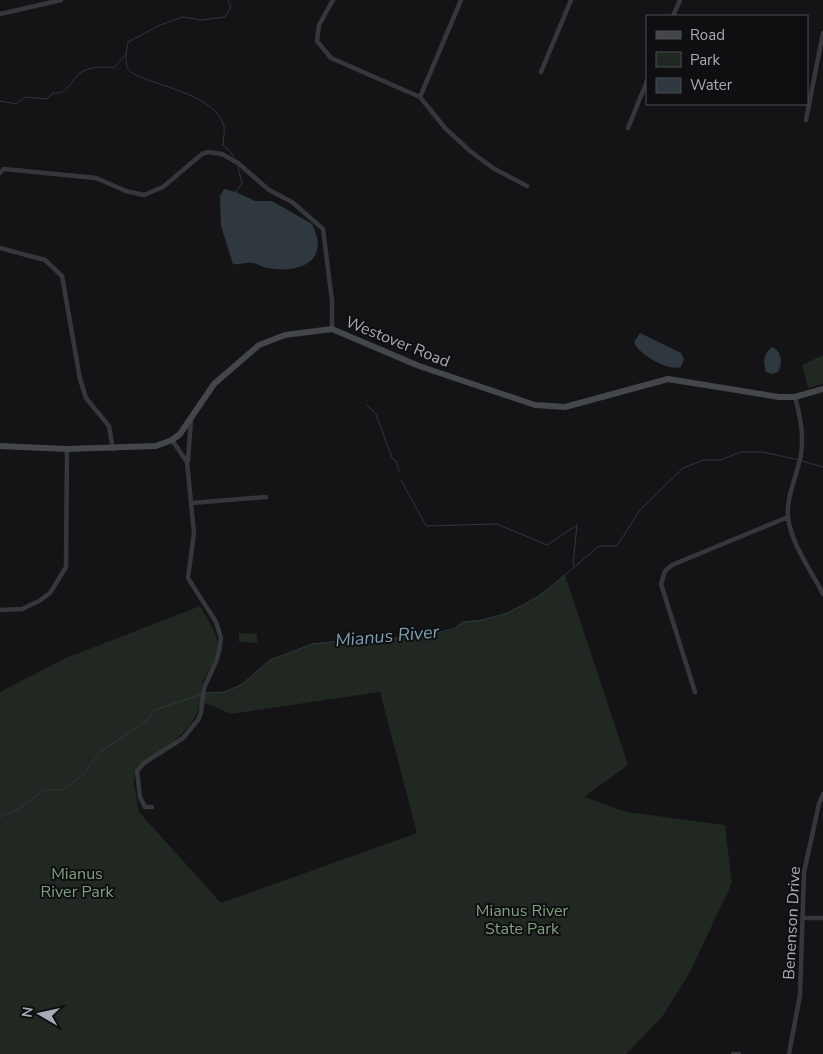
<svg xmlns="http://www.w3.org/2000/svg" width="823" height="1054" font-family="'Nunito Sans',sans-serif">
	<style>
		.green { fill: #202821; fill-rule: evenodd }
		.water { fill: #2e383e }
		.lines { fill: none; stroke-linecap: round; stroke-linejoin: round }
		.stream { stroke: #2e383e; stroke-width: 1 }
		.street { stroke: #35373b; stroke-width: 4.5 }
		.secondary { stroke: #43464a; stroke-width: 6 }
		.labels { text-anchor: middle; stroke-width: 4; stroke-linejoin: round; paint-order: stroke }
		.street-label { font-size: 16px; fill: #a6acb5; stroke: #0f0f11 }
		.park-label { font-size: 16px; fill: #7fa07e; stroke: #0f0f11 }
		.water-label { font-size: 18px; font-style: italic; fill: #7e9eaf; stroke: #0f0f11 }
	</style>
	<rect width="100%" height="100%" fill="#141416"/>
	<path class="green" d="M823,355V384L808,388L802,365Z
		M565,575L628,765L584,797L626,812L725,825L732,883L689,974L662,1017L626,1054H0V692L66,658L200,606C206,616 213,627 217,638C223,657 201,674 201,693L224,692L241,685L270,660L312,644L387,636C396,640 444,634 454,629C457,627 460,623 463,622C471,619 481,621 490,618C519,610 542,594 565,575ZM380,692L417,833L221,903L139,812L134,784L135,770C160,747 193,737 201,701L231,714Z
		M239,633L257,634V643L239,642Z"/>
	<path class="water" d="M224,189L236,192L255,201H272L312,224C331,261 300,274 267,268C262,267 258,264 253,263C246,262 240,265 233,264L221,226L220,196Z
		M640,333L681,353L684,359L681,367C668,372 637,353 634,342Z
		M773,347C782,353 783,363 778,372L772,374L766,372C763,362 763,352 773,347Z"/>
	<g class="lines">
		<path class="stream" d="M228,0L231,6L225,17L201,20L183,17L160,25L128,42C127,50 124,62 128,69C130,73 136,75 141,77C165,88 215,96 224,126C225,131 223,140 223,145L230,151L233,156
			M0,101L16,104L25,97L47,99L53,93C68,95 70,81 80,73C88,67 104,66 114,68L126,54
			M236,192L242,183L238,167
			M367,405L376,414L392,458L395,460L399,471
			M802,461L823,467
			M401,480L426,526L497,524L547,545L577,525L573,566
			M206,693L224,692L241,685L270,660L312,644L387,636L394,639L408,635L418,637L453,629L463,622L478,621L505,614L540,596L599,546H617L640,510L683,468L704,460H720L741,452H763L799,460
			M0,817L20,808L44,790H62L68,786L84,774L100,752L147,720L155,710L202,694"/>
		<path class="street" d="M333,0L319,25L317,41L331,58L420,97L445,128L470,151L493,168L527,186
			M0,14L61,0
			M673,16L680,0
			M541,72L571,0
			M420,97L461,0
			M806,120L823,33
			M628,128L647,81
			M0,173L4,169L96,178L126,191L144,195L163,187L202,154L208,152L222,154L238,163L269,190L292,202L323,229L332,301V329
			M0,248L45,260L62,276L80,379L86,398L109,426L113,449
			M795,397C800,416 804,434 801,454C798,474 786,496 788,517C791,544 811,570 823,594
			M188,461L191,420
			M192,503L266,497
			M0,610L22,609L39,601L50,593L66,567L67,449
			M695,692L661,584L665,571L672,565L788,517
			M152,807H145L140,797L137,771L144,763L183,738L198,720L201,713L204,688L217,659L220,646L221,638L216,622L188,578L194,533L187,462L172,440
			M803,918H823
			M733,1054H739
			M789,1054L800,995L804,872L819,804L823,794"/>
		<path class="secondary" d="M0,446L67,449L156,446L172,440L180,434L214,384L259,345L285,335L332,329L419,366L535,405L565,407L668,379L779,397H795L823,389"/>
	</g>
	<g class="labels">
		<g class="street-label">
			<text transform="translate(398 341) rotate(22)" y="6">Westover Road</text>
			<text transform="translate(791 923) rotate(-87)" y="6">Benenson Drive</text>
		</g>
		<g class="park-label">
			<text x="77" y="879">Mianus<tspan x="77" dy="18">River Park</tspan></text>
			<text x="522" y="916">Mianus River<tspan x="522" dy="18">State Park</tspan></text>
		</g>
		<g class="water-label">
			<text transform="translate(387 636) rotate(-5)" y="6">Mianus River</text>
		</g>
	</g>
	<rect x="646" y="15" width="162" height="90" fill="#0f0f11" stroke="#4b4e53"/>
	<rect x="656" y="31" width="25" height="8" fill="#43464a" stroke="#4b4e53"/>
	<text x="690" y="40" font-size="15" fill="#a6acb5">Road</text>
	<rect x="656" y="52" width="25" height="15" fill="#202821" stroke="#4b4e53"/>
	<text x="690" y="65" font-size="15" fill="#a6acb5">Park</text>
	<rect x="656" y="78" width="25" height="15" fill="#2e383e" stroke="#4b4e53"/>
	<text x="690" y="90" font-size="15" fill="#a6acb5">Water</text>
	<g transform="translate(40 1014) rotate(279)" stroke="#0f0f11" stroke-width="4" paint-order="stroke">
	<path d="M0-4L9 19L0 12L-9 19Z" fill="#a6acb5"/>
	<text y="-8" font-size="14" font-weight="bold" text-anchor="middle" fill="#a6acb5">N</text>
	</g>
</svg>
